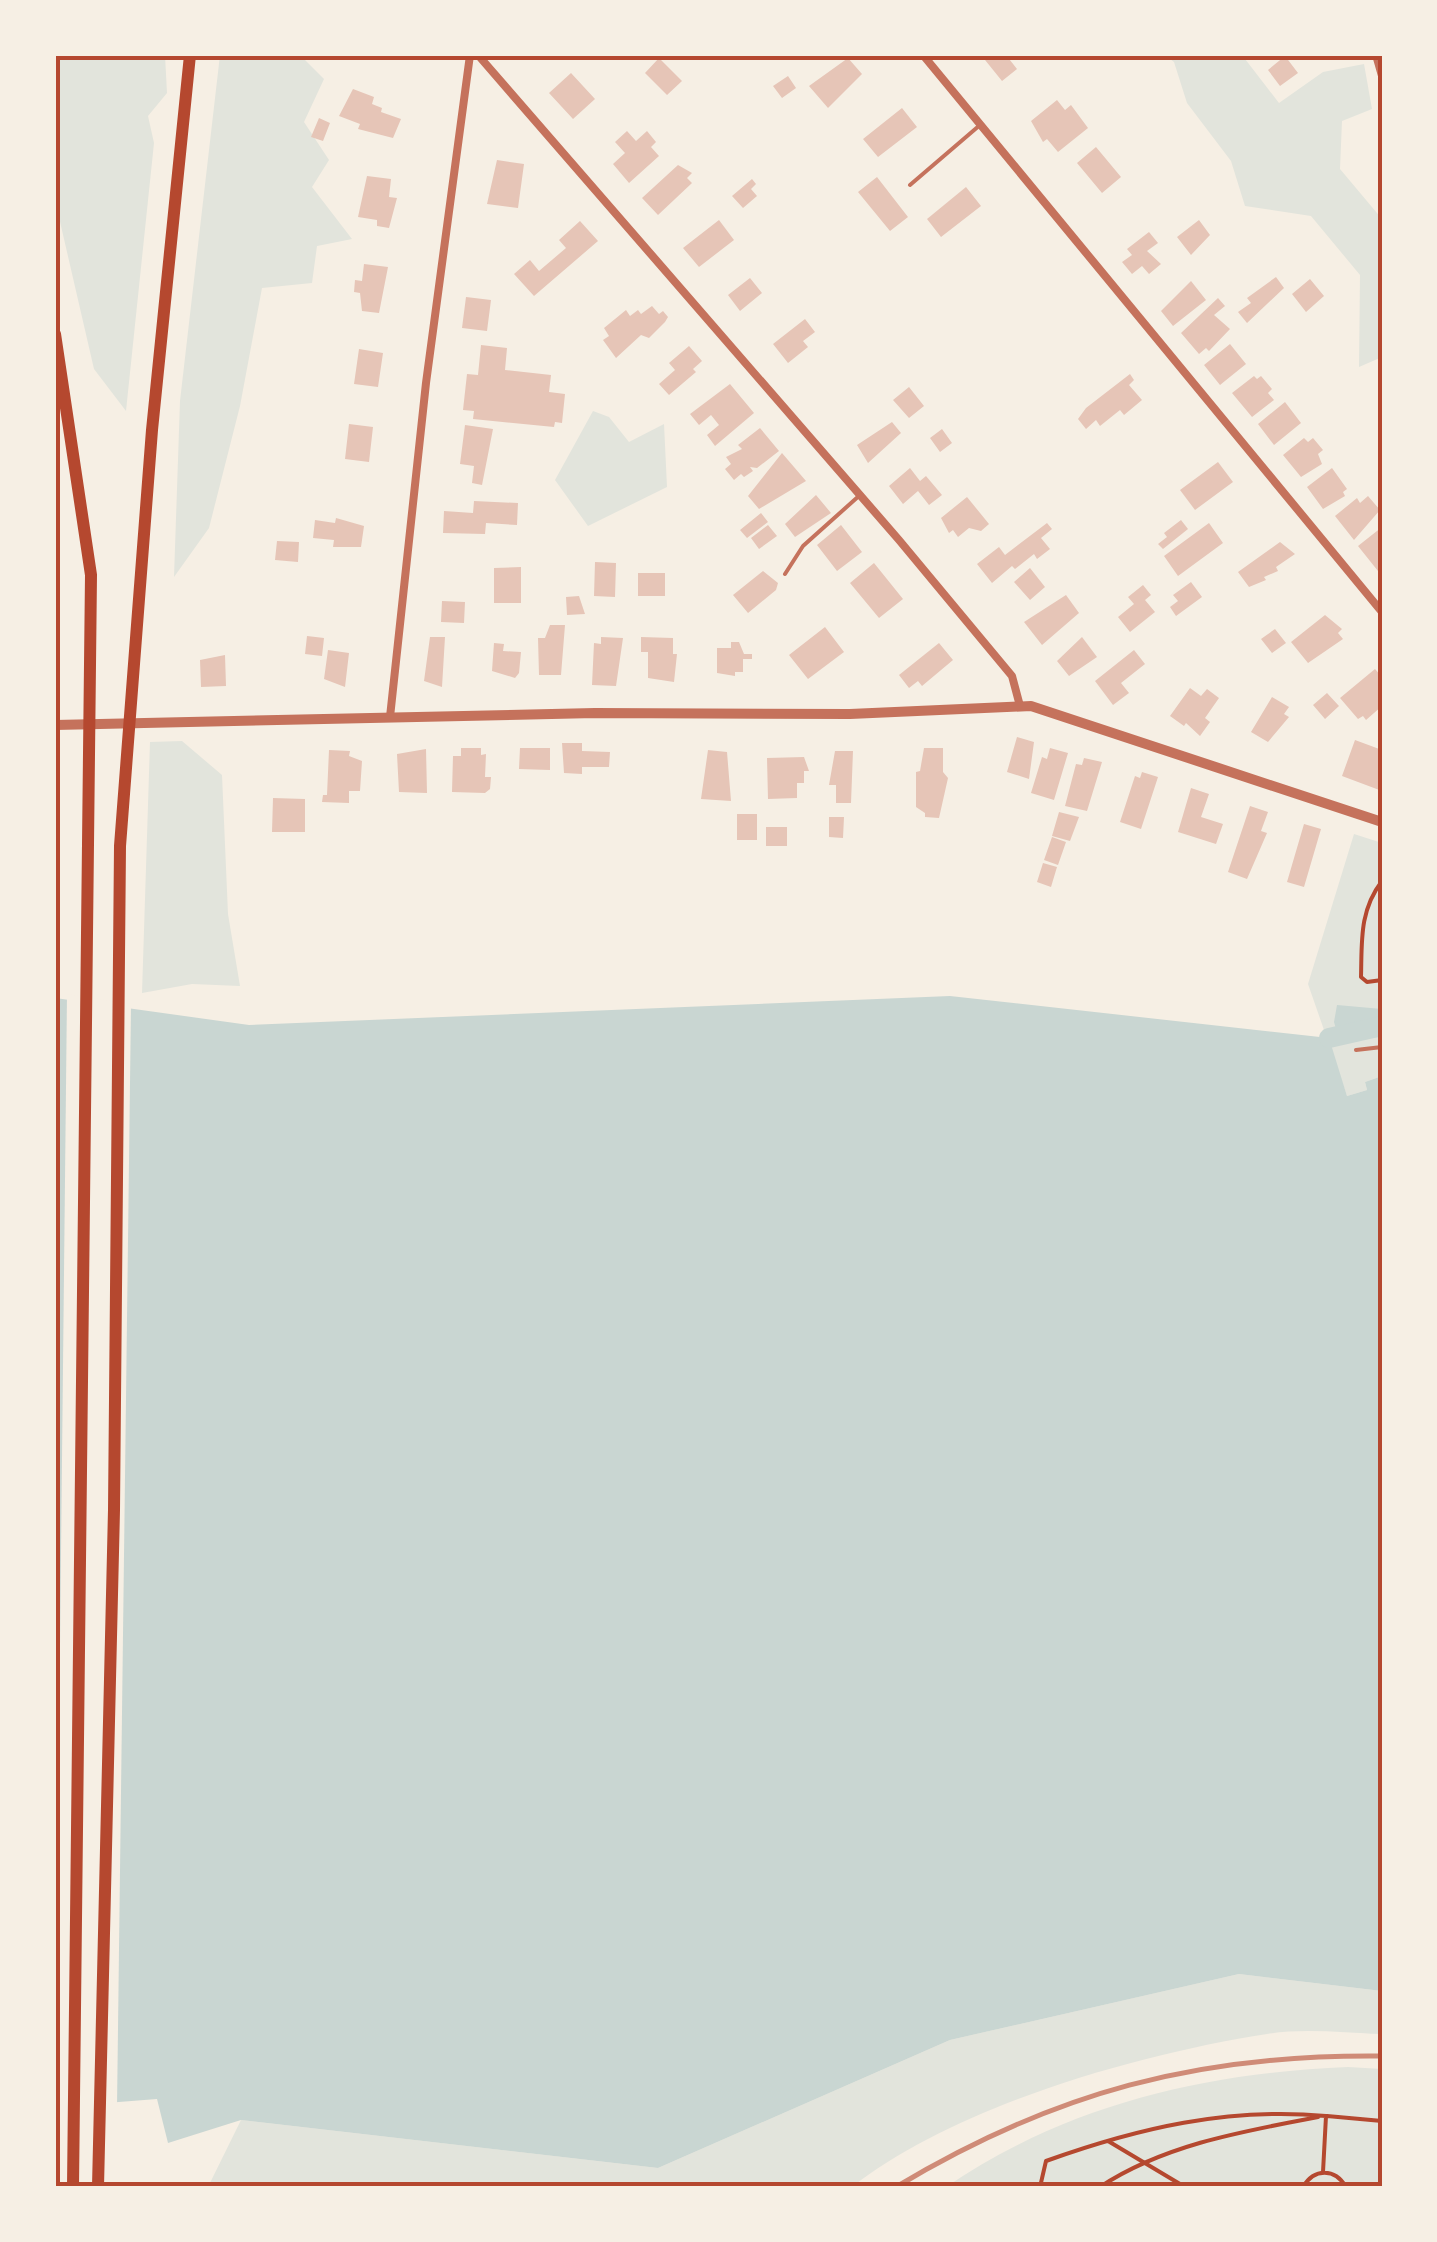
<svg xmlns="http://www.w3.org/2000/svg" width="1437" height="2242" font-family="'PT Sans',sans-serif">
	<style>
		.green { fill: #e2e4dc }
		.water { fill: #c9d6d2 }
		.pier { fill: #f6efe4 }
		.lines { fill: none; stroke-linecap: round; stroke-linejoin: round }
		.canal { stroke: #c9d6d2; stroke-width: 20 }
		.building { fill: #e6c5b7 }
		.path { stroke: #b5482f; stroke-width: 4 }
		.service { stroke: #c5725c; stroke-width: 4 }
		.minor { stroke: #c5725c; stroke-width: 8 }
		.tertiary { stroke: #c5725c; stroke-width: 10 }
		.primary { stroke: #b5482f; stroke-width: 12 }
		.rail { stroke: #cf8b77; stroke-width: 5 }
		.neatline { fill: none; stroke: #b5482f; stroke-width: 4 }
	</style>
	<rect width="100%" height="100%" fill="#f6efe4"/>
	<path class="green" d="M55,55H165L167,93L148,116L154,143L126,411L94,369L55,200Z
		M220,55H300L324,79L304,122L329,160L312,187L352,239L317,246L312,283L262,288L240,406L209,528L174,577L180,401Z
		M1165,55H1242L1279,103L1323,72L1364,64L1372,109L1342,121L1340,169L1382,219V357L1359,367L1360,275L1311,216L1245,206L1231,161L1187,103L1174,62Z
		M593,411L609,417L629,442L664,424L667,487L588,526L555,480Z
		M182,741L222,775L228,914L240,986L192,984L142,993L150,742Z
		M1354,834L1382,843V1076L1365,1082L1367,1090L1347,1096L1308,984Z
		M1239,1974L1382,1991V2034C1345,2033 1303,2028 1267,2034C1138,2054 955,2106 852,2187H208L241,2120L658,2168L950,2040Z
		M1348,2067L1382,2069V2187H946C1066,2105 1204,2073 1348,2067Z"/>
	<path class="water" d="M950,996L1329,1038L1347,1096L1367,1090L1365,1082L1382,1076V1991L1239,1974L950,2040L658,2168L241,2120L168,2143L157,2099L55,2107V998L249,1025Z
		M1337,1005L1382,1009V1037L1339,1039L1334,1022Z"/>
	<path class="pier" d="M67,994L131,1004L117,2107L55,2112Z"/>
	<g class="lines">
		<path class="canal" d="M1329,1038L1382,1026"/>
	</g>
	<path class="building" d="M981,55H1006L1017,69L1002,81Z
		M1285,56L1298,73L1280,86L1268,70Z
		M659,58L682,81L667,95L645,73Z
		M848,58L862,74L828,108L809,86Z
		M571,73L595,99L573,119L549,93Z
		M788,76L796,88L782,98L773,86Z
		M353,89L374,97L372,104L382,108L381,112L401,119L393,138L358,129L360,124L339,116Z
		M1057,100L1065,110L1071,105L1088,128L1058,152L1047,139L1043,142L1031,121Z
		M902,108L917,127L878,157L863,139Z
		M319,118L330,123L323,141L311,137Z
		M627,131L636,141L647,131L656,142L651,147L659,156L629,183L613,164L625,153L615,142Z
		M1096,147L1121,177L1102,193L1077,163Z
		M497,160L524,164L518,208L487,204Z
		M678,165L692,173L687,178L692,183L658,215L642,198Z
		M367,176L391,179L389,197L397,198L389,228L377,226V220L358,217Z
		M877,177L908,217L890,231L858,192Z
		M752,179L756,184L751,189L757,196L743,208L732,196Z
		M966,187L981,206L941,237L927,219Z
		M719,220L734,240L699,267L683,248Z
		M1199,220L1210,235L1191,255L1177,237Z
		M580,221L598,241L534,296L514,274L530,260L539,271L566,248L559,240Z
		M1149,232L1158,243L1147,251L1161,264L1149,274L1142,266L1132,274L1122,262L1132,255L1127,249Z
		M364,264L388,267L379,313L362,311L360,293L354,292L355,280L362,281Z
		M1276,277L1284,288L1247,323L1238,312L1251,303L1247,298Z
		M750,278L762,293L740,311L728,295Z
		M1310,279L1324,296L1306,312L1292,294Z
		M1191,281L1206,300L1173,326L1161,311Z
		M466,297L491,300L487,331L462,328Z
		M1218,298L1225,306L1214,315L1230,329L1209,351L1206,348L1199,354L1181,333Z
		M652,306L659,314L663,311L668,317L665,322L649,338L641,335L616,358L603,340L609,336L604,328L626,310L630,316L638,310L641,314Z
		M805,319L815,332L803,341L808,347L788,363L773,344Z
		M1230,344L1246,364L1220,385L1204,365Z
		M481,345L507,348L505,370L551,375L549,392L565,394L562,423L555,422L554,427L473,419L474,411L463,410L467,374L478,375Z
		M689,346L702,361L693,369L696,372L669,395L659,384L675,370L669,363Z
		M359,349L383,353L378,387L354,384Z
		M1130,374L1134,380L1129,385L1142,400L1124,415L1120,410L1100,426L1096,420L1086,429L1078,419L1086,408Z
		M1254,376L1257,379L1261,376L1272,389L1268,393L1274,400L1252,417L1232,393Z
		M730,384L754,413L715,446L707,435L719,425L711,415L699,425L690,414Z
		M909,387L924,406L909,418L893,400Z
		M1285,402L1301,423L1274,445L1258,424Z
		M892,422L901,433L868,463L857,445Z
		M349,424L373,427L369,462L345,459Z
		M465,425L493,429L482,485L472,483L474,466L460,464Z
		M760,428L779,451L757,468L750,467L753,471L744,477L741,474L734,480L725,469L731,464L726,457L742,449L738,445Z
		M942,429L952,443L940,452L930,438Z
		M1304,438L1308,442L1313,438L1323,450L1318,454L1322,464L1301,477L1283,455Z
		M782,453L806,481L759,509L748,496Z
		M1218,462L1233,482L1195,510L1180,490Z
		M910,468L920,481L926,476L942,495L929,505L918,491L903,504L889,486Z
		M1332,468L1347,489L1343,492L1345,496L1323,509L1307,487Z
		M816,495L831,513L795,537L785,524Z
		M1368,496L1380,510L1354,540L1335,516L1357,498L1360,503Z
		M967,497L989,524L981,531L969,528L958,537L953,530L949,533L941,518Z
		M474,501L518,503L517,525L486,523L485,534L443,533L444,511L473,513Z
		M761,513L768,522L747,538L740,530Z
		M336,518L364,526L361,547H333L334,540L313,538L315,520L335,523Z
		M1181,520L1188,529L1163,549L1158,544L1167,537L1164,533Z
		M1047,523L1052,529L1041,538L1050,549L1037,559L1034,554L1015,569L1012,566L992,583L977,564L999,547L1005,555Z
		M1209,523L1223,543L1178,576L1164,556Z
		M768,525L777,536L759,549L751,538Z
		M841,525L862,552L837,571L817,545Z
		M1382,527V568L1378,571L1358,546Z
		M277,541L299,542L298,562L275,560Z
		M1280,542L1295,554L1276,567L1278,571L1264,577L1266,580L1249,587L1238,572Z
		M595,562L616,563L615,597L594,596Z
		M874,563L903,599L879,618L850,583Z
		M521,567V603H494V568Z
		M1030,568L1045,587L1030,600L1014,582Z
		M763,571L778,583L776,590L748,613L733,595Z
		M638,573H665V596H638Z
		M1191,582L1202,597L1176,616L1170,607L1178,601L1173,595Z
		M1143,585L1151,595L1145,600L1155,612L1130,632L1118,617L1134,604L1128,597Z
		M1066,595L1079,613L1042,645L1024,622Z
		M579,596L585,614L567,615L566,597Z
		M442,601L465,602L464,623L441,622Z
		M1325,615L1342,629L1338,633L1343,639L1308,663L1291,642Z
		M550,625H565L561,675H539L538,638H545Z
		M825,627L844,652L808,679L789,655Z
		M1275,629L1286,643L1272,653L1261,639Z
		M307,636L324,638L322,656L305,654Z
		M430,637H445L442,687L424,681Z
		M601,637L623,638L616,686L592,685L594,643L601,644Z
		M641,637L673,638V654H677L674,682L648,678V652H641Z
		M1082,637L1097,657L1069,676L1057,661Z
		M731,642H739L744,654H752V659H743V672H735V676L717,673V648H731Z
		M494,643L504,644L503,651L521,652L519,673L515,678L492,671Z
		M939,643L953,660L922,686L918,681L909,688L899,675Z
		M328,650L349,653L345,687L324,679Z
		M1134,650L1145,664L1121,683L1129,693L1113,705L1095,681Z
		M225,655L226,686L201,687L200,660Z
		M1375,669L1382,677V706L1366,720L1363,716L1358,719L1340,698Z
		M1190,688L1201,696L1207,689L1219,698L1205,718L1210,722L1200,736L1186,723L1184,726L1170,716Z
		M1327,693L1339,706L1325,719L1313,705Z
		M1272,697L1289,707L1284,714L1289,717L1268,742L1251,732Z
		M1017,737L1034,742L1029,779L1007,772Z
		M1355,740L1382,750V791L1342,776Z
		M562,743H582V751L610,752L609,767H582V774L564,773Z
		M461,748H481V755L486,754L485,777H491L490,789L485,793L452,792L453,756H461Z
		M520,748H550V770L519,769Z
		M924,748H943V772L948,778L939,818L925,817V813L916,807V772L920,771Z
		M1050,748L1068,753L1054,800L1031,793L1042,757L1047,759Z
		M426,749L427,793L399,792L397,754Z
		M329,750L350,751L349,756L362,761L360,791H349V803L322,802L323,795H327Z
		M708,750L727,752L731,801L701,799Z
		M835,751H853L851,803H836V785H829Z
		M804,757L809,771H804V783H797V798L768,799L767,758Z
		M1084,758L1102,762L1087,811L1065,806L1076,764L1082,765Z
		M1142,772L1158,777L1141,829L1120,822L1135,776L1140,778Z
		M1191,788L1209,794L1201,817L1223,824L1216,844L1178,832Z
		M273,798L305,799V832H272Z
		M1250,806L1268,812L1261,831L1267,833L1247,879L1228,872Z
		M1059,812L1079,817L1070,841L1052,836Z
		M737,814H757V840H737Z
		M829,817H844L843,838L829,837Z
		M1304,824L1321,829L1304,887L1287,882Z
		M766,827H787V846H766Z
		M1052,837L1066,842L1058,865L1044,860Z
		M1043,863L1057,867L1051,887L1037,882Z"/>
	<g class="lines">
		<path class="path" d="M1382,881C1359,911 1362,942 1361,977L1367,982L1382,980
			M1327,2116L1382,2121
			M1108,2141L1185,2187
			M1040,2187L1046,2161C1138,2128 1228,2107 1326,2116L1323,2172
			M1100,2187C1163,2145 1244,2131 1318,2117
			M1303,2187C1314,2168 1335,2168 1346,2187"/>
		<path class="service" d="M910,185L980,125
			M785,574L803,546L860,495
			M1356,1050L1382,1047"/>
		<path class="minor" d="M478,55L899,540L1012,676L1020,706
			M923,55L1382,612
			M1376,55L1382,76
			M390,717L426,383L470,55"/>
		<path class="tertiary" d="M55,725L595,713L850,714L1031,706L1382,822"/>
		<path class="primary" d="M55,334L91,575L73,2187
			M98,2187L114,1510L120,846L152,430L190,55"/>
		<path class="rail" d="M896,2187C1054,2092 1198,2054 1382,2056"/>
	</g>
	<rect width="1437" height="2242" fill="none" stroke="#f6efe4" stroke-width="115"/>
	<rect x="58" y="58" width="1322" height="2126" class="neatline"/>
</svg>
